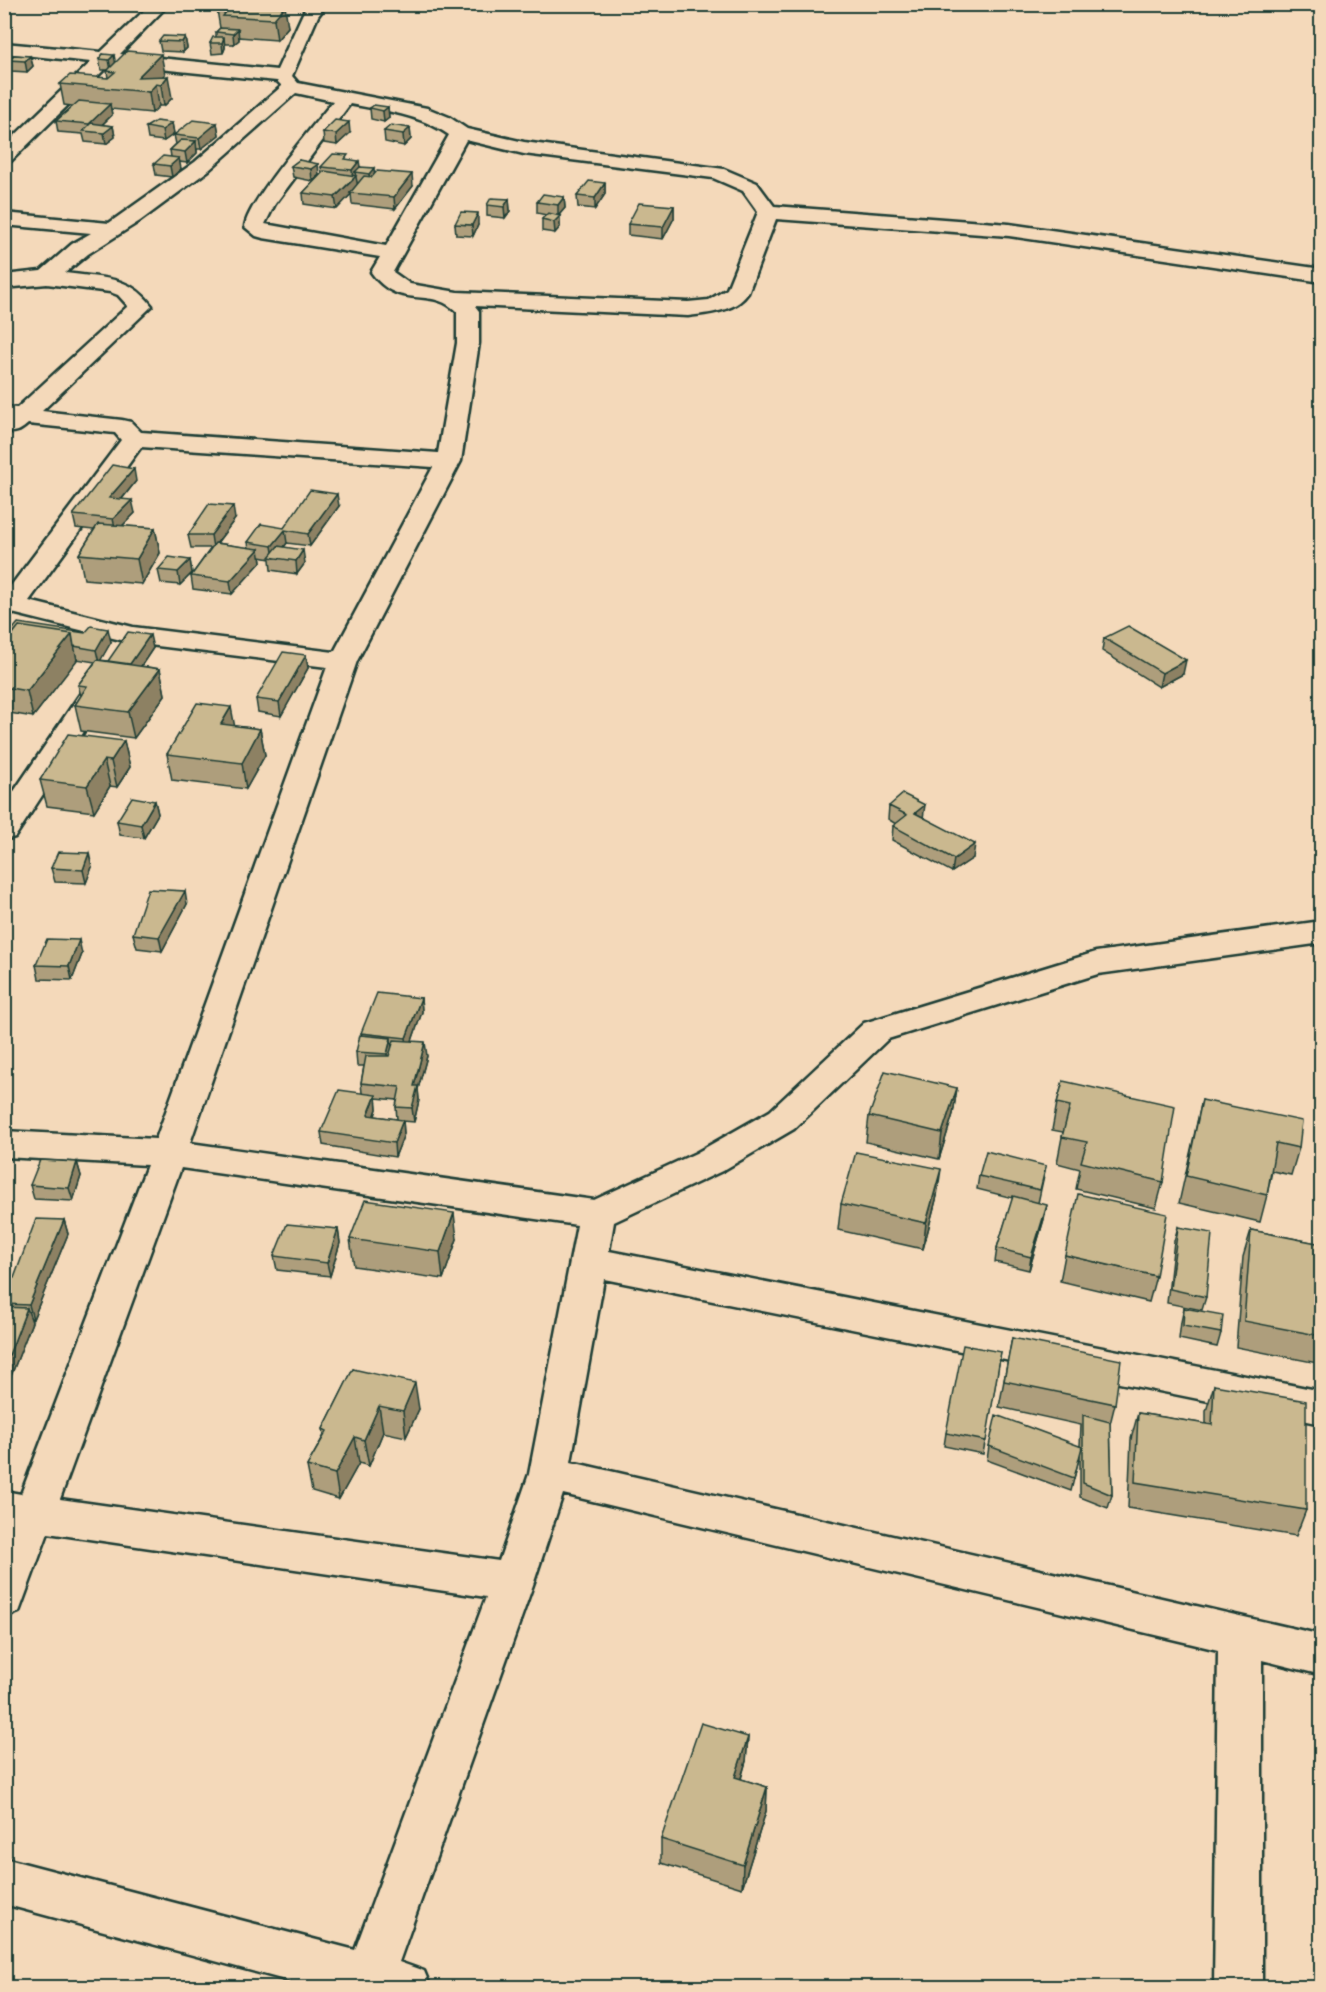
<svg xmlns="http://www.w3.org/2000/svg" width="1326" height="1992" font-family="Itim,sans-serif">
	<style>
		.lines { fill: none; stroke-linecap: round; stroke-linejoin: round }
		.street-casing { stroke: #1f3d34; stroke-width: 5 }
		.street { fill: #f4d9ba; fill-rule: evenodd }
		.wall { fill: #ae9e7b; stroke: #1f3d34; stroke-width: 1.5; fill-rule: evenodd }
		.shaded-wall { fill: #8d8164; stroke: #1f3d34; stroke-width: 1.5 }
		.building { fill: #cab88f; stroke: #1f3d34; stroke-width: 1.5 }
	</style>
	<rect width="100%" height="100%" fill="#f4d9ba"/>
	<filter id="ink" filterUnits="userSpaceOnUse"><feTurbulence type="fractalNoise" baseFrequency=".0167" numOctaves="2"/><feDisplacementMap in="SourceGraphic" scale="12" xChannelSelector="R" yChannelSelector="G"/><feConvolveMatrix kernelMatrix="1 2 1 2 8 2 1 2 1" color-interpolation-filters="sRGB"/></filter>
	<g filter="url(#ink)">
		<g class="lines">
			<defs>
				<path id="street" d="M151,4H169L120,54L277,70L304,11L309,4H327L318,16L292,76L298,83L427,108L449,117L467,129L524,142L724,169L757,183L774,206L1009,224L1322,269V282L1009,236L776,219L748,293C735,312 709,313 688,316L475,306L479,311V343L461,461L357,661L190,1143L594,1200L696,1153L770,1111L864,1023L1096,952L1322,921V943L1098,974L888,1039L794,1129L722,1171L614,1222L609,1251L1322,1391V1424L604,1279L571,1462L1322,1635V1675L1262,1660V1988H1214L1218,1650L563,1494L534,1582L399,1962L424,1971L431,1988H315L4,1904V1858L355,1950L486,1597L48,1533L19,1612L4,1618V1539L9,1527H4V1491L21,1494L147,1165L4,1157V1131L156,1139L327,667L133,643L4,611V595L121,440L115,433L28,424C20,431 15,434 4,431V407L17,408L128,306L118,295L110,292L47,284L4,288V275L41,271L72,244L91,233L4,225V213L109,223L195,162L282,86L277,81L110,64L11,161L4,163V146L91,62L4,53V43L101,52ZM296,93L333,101C316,123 245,205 245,227L256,236L263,238L380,257L371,272C399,312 431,285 457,312V343L438,453L141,432L131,422L122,420L42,411L152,306C130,275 100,278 65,273L88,254L140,221L209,170ZM350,104C385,111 419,114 449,135L386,246L265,224L275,204ZM466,140L524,154L713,178L743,191L758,212L727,289L709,300L688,302L457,292L410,284L393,272ZM141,447L433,467L334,652L133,627L29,601ZM181,1168L577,1225L529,1474L499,1561L60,1499Z
					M103,673L113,675L117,681L15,837L4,840V806L93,675Z"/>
			</defs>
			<use href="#street" class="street-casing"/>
			<use href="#street" class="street"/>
		</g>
		<path class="wall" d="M56,4H93L90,8Z
			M280,4L288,27L277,40L239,37V40L234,44H225V48L223,53L212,54L210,43L216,37V32L220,28L217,10Z
			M185,37L187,48L183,52L161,51L159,41Z
			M103,54L116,63L165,74L163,77L172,98L164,106H159L152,113L111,109L112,115L102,125L113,126L115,137L106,144L85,142L83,134L58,132L56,121L73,106L64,105L60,84L108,78L107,71L108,70H101L99,59Z
			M30,56L33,66L27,72L11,71L9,60Z
			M388,107L389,118L384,122L371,119L370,108Z
			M172,123L174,134L164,141L148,139L146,127Z
			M217,123L219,135L201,149H197V153L187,163L179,162L181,169L172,177L156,175L154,164L171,157L170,150L176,144L174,135Z
			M410,128L411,139L404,146L385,142L384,131Z
			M323,132L350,133L337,145L324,143Z
			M299,160L319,175L312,181L293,177L291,166Z
			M348,160L374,175L413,186L395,209L352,204L351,194L337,209L304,204L303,193L322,173L321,167Z
			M605,183V194L595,209L578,207L577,196Z
			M564,197L565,208L559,215L560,227L555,233L542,231V219L546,215L537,213V202Z
			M509,199L510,211L505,218L487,216V205Z
			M674,206V218L663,239L628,235V224Z
			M455,224L478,225L473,236L456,235Z
			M136,481L122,499L135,513L122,526L155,528L160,553L142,584L84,579L79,554L94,530L76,528L73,515Z
			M339,506L310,546L287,543L284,547L305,563L297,574L271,570L270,559L260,557L261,562L232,594L193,589L191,576L211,548H191L188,535L235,519L217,543L249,548L248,542Z
			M190,560L192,573L180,585L161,583L158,570Z
			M9,634L111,642L100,660L108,661L153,648L141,666L160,669L165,695L134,738L81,731L75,705L81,696L78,685L95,662L77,659L33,717L4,712V644L10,637Z
			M1104,638L1183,674L1159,687L1102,651Z
			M306,655L308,668L281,716L258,712L256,699Z
			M234,726L260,729L265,755L246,789L172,780L167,754Z
			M124,741L130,767L117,787L110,786L94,812L47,806L40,780Z
			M155,801L158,814L144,838L120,835L117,821Z
			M889,806L923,818L973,858L952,872L892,840L893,826L896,824L888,819Z
			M92,867L86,883L55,882L51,868Z
			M187,904L162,951L137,948L133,934Z
			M82,954L72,980L39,979L36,965Z
			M421,998L422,1012L412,1041L427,1056L418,1089L419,1100L414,1122L403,1121L404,1134L395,1157L323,1145L321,1132L362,1093L361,1083L364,1066H357L356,1052L362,1036L361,1033ZM376,1098L397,1100L396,1107L397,1119L375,1116L377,1109Z
			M1063,1081L1163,1182L1156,1208L1076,1189L1080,1169L1057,1163L1063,1132L1052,1130L1057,1103Z
			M957,1088L953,1114L939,1159L866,1142L869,1116Z
			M1202,1100L1299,1148L1291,1175L1272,1171L1267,1195L1260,1222L1179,1203Z
			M77,1162L81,1176L73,1201L34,1199L30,1185Z
			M1046,1166L1038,1203L1044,1219L1029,1270L995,1262L997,1248L1013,1198L977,1189L979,1176Z
			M937,1196L923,1249L838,1230L841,1204Z
			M64,1220L68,1234L33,1319L31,1318L32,1322L11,1376H4V1278H14Z
			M1178,1227L1206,1297L1202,1310L1167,1303L1174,1241Z
			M338,1229L340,1243L330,1276L277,1270L274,1256Z
			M1251,1230L1322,1244V1349L1317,1363L1236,1347L1243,1257Z
			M350,1239H457L443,1279L354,1266Z
			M1065,1255L1156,1276L1149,1302L1060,1281Z
			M1184,1308L1221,1333L1217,1347L1179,1339L1181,1322Z
			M1012,1338L1115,1404L1110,1424L1112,1495L1108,1508L1080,1497V1454L1071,1491L987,1460L989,1446H1080L1081,1425L999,1407Z
			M1001,1352L983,1454L944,1446L946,1433Z
			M353,1369L419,1409L406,1437L383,1432L369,1466L359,1463L339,1499L312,1491L307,1466L324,1435L323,1429Z
			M1214,1385L1306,1510L1296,1536L1128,1508L1131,1439L1138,1413L1206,1424V1411Z
			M748,1737L746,1761L741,1779L767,1787L766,1811L742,1888L661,1863V1839Z"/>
		<path class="shaded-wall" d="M277,4H280L281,12L285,6L288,27L277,40L274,19Z
			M238,29L239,40L234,44L233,34Z
			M185,37L187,48L183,52L182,42Z
			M224,37L225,48L223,53L222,43Z
			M161,54L165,74L148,92L138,77Z
			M114,55L116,65L111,70L109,60Z
			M30,56L33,66L27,72L25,61Z
			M168,76L172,98L164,106L161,85Z
			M156,84L159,106L152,113L149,92Z
			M110,104L112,115L94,132L90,131L89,124Z
			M388,107L389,118L384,122L383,111Z
			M349,122L350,133L337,145L336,134Z
			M172,123L174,134L164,141L162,130Z
			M217,123L219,135L201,149L199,138Z
			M113,126L115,137L106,144L104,133Z
			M410,128L411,139L404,146L403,134Z
			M196,141L197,153L187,163L185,152Z
			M179,158L181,169L172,177L170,166Z
			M359,161L361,172H355L358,187L350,193L351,194L337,209L335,197L353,180L352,170Z
			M318,164L319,175L312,181L311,169Z
			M374,168L375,180L370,185L369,174Z
			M412,174L413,186L395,209L394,197Z
			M605,183V194L595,209V198Z
			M564,197L565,208L558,216V205Z
			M509,199L510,211L505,218L504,207Z
			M674,206V218L663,239V227Z
			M478,213V225L473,236L472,225Z
			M560,216V227L555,233L554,222Z
			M134,469L136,481L112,511L109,498Z
			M337,494L339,506L310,546L308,534Z
			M132,500L135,513L116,532L113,519Z
			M233,506L235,519L213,548L211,535Z
			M155,528L160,553L142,584L137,559Z
			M285,530L287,543L275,558H274L272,546Z
			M259,549L261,562L232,594L230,581Z
			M303,550L305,563L297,574L296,561Z
			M190,560L192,573L180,585L178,572Z
			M108,629L111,642L99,663L96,650Z
			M72,634L77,660L33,717L27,691Z
			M150,635L153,648L133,678L130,664Z
			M306,655L308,668L281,716L279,702Z
			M1186,660L1183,674L1159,687L1162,673Z
			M160,669L165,695L134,738L128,712Z
			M231,707L236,733L221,724Z
			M260,729L265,755L246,789L242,763Z
			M124,741L130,767L117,787L111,761Z
			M104,760L110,786L94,812L87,786Z
			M155,801L158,814L144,838L141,825Z
			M925,805L923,818L915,813Z
			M975,844L973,858L952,872L954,859Z
			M89,853L92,867L86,883L83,870Z
			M185,891L187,904L162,951L159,937Z
			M79,940L82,954L72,980L69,966Z
			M421,998L422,1012L408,1052L406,1038Z
			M391,1038L392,1051L389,1067L387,1054Z
			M425,1042L427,1056L418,1089L419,1100L414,1122L412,1108L414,1086Z
			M957,1088L953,1114L939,1159L942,1133Z
			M376,1095L377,1109L370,1128L368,1115Z
			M403,1120L404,1134L395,1157L394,1143Z
			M77,1162L81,1176L73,1201L69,1188Z
			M941,1169L937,1196L923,1249L926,1223Z
			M1047,1205L1044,1219L1029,1270L1031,1257Z
			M454,1213L457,1239L443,1279L440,1252Z
			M64,1220L68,1234L33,1319L29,1305Z
			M338,1229L340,1243L330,1276L327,1263Z
			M27,1308L32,1322L11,1376L6,1363Z
			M415,1383L419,1409L406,1437L403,1411Z
			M379,1406L383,1432L369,1466L364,1440Z
			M355,1437L359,1463L339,1499L335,1474Z
			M748,1737L746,1761L734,1801L735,1777Z
			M767,1787L766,1811L742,1888L743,1865Z"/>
		<path class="building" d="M222,4H277L276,6H285L274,19L223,16L228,10H217Z
			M220,28L238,29L233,34L216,32Z
			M163,36L185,37L182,42L159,41Z
			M213,37H224L222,43H210Z
			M127,51L161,54L138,77L168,76L161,85L156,84L149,92L60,84L70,75L108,78L115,72L107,71Z
			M103,54L114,55L109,60L99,59Z
			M14,55L30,56L25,61L9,60Z
			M79,101L110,104L89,124L56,121Z
			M374,105L388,107L383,111L370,108Z
			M193,120L217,123L199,138L174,135Z
			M335,120L349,122L336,134L323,132Z
			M156,121L172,123L162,130L146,127Z
			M91,123L113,126L104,133L83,131Z
			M391,125L410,128L403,134L384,131Z
			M181,140L196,141L185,152L170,150Z
			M333,154L348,155L345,159L359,161L352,170L321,167Z
			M163,156L179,158L170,166L154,164Z
			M299,160L318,164L311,169L291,166Z
			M360,167L374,168L369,174L355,172Z
			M324,171L356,176L335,197L303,193Z
			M377,171L412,174L394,197L350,193L364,176L372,177Z
			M589,181L605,183L595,198L577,196Z
			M543,194L564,197L558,205L537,202Z
			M491,198L509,199L504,207L487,205Z
			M639,203L674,206L663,227L628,224Z
			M461,212L478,213L472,225L455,224Z
			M548,213L560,216L554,222L542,219Z
			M112,465L134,469L109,498L132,500L113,519L73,515Z
			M310,490L337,494L308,534L285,530L272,546L248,542L261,524L284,528Z
			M209,504L233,506L211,535H188Z
			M98,524L155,528L137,559L79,554Z
			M215,543L259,549L230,581L191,576Z
			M278,546L303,550L296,561L269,557Z
			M169,557L190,560L178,572L158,570Z
			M18,623L85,633L91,626L108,629L96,650L74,646L72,634L19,626L12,635L9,634Z
			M19,626L72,634L27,691L4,687V644Z
			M1128,626L1186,660L1162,673L1104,638Z
			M128,632L150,635L130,664L108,661Z
			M283,652L306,655L279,702L256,699Z
			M97,660L160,669L128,712L75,705L87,686L78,685Z
			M197,703L231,707L221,724L260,729L242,763L167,754Z
			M68,734L124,741L111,761L104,760L87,786L40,780Z
			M903,794L925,805L915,813L975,844L954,859L893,826L907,815L889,806Z
			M132,797L155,801L141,825L117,821Z
			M58,852L89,853L83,870L51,868Z
			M148,889L185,891L159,937L133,934Z
			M47,939L79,940L69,966L36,965Z
			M377,993L421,998L406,1038L361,1033Z
			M360,1035L391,1038L387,1054L356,1052Z
			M394,1040L425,1042L414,1086H418L412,1108L396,1107L400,1087L361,1083L366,1056H389Z
			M885,1071L957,1088L942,1133L869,1116Z
			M1063,1081L1175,1106L1163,1182L1081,1162L1087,1142L1062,1137L1070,1106L1057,1103Z
			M339,1090L376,1095L368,1115L403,1120L394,1143L321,1132Z
			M1202,1100L1302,1121L1299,1148L1276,1143L1267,1195L1186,1176Z
			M986,1151L1046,1166L1040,1190L979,1176Z
			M856,1152L941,1169L926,1223L841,1204Z
			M40,1160L77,1162L69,1188L30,1185Z
			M1078,1194L1167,1214L1156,1276L1065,1255Z
			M1013,1196L1047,1205L1031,1257L997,1248Z
			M365,1200L454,1213L440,1252L350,1239Z
			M36,1219L64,1220L29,1305L4,1304V1278H14Z
			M287,1224L338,1229L327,1263L274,1256Z
			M1178,1227L1212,1233L1206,1297L1170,1289Z
			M1251,1230L1322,1244V1336L1244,1321Z
			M4,1307L27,1308L6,1363H4Z
			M1184,1308L1223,1315L1221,1333L1183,1326Z
			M1012,1338L1121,1360L1115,1404L1004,1381Z
			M963,1345L1001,1352L986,1441L946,1433Z
			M353,1369L415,1383L403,1411L379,1406L364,1440L355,1437L335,1474L307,1466L327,1431L323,1429Z
			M1214,1385L1306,1401V1510L1135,1482L1138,1413L1212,1425Z
			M996,1415L1082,1447L1074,1478L989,1446Z
			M1083,1415L1110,1422L1112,1495L1083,1483Z
			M701,1723L748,1737L735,1777L767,1787L743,1865L661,1839Z"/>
	</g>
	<rect width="1326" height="1992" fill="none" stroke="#f4d9ba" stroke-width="24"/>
	<rect x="12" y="12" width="1302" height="1968" fill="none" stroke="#1f3d34" stroke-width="2" filter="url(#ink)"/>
</svg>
